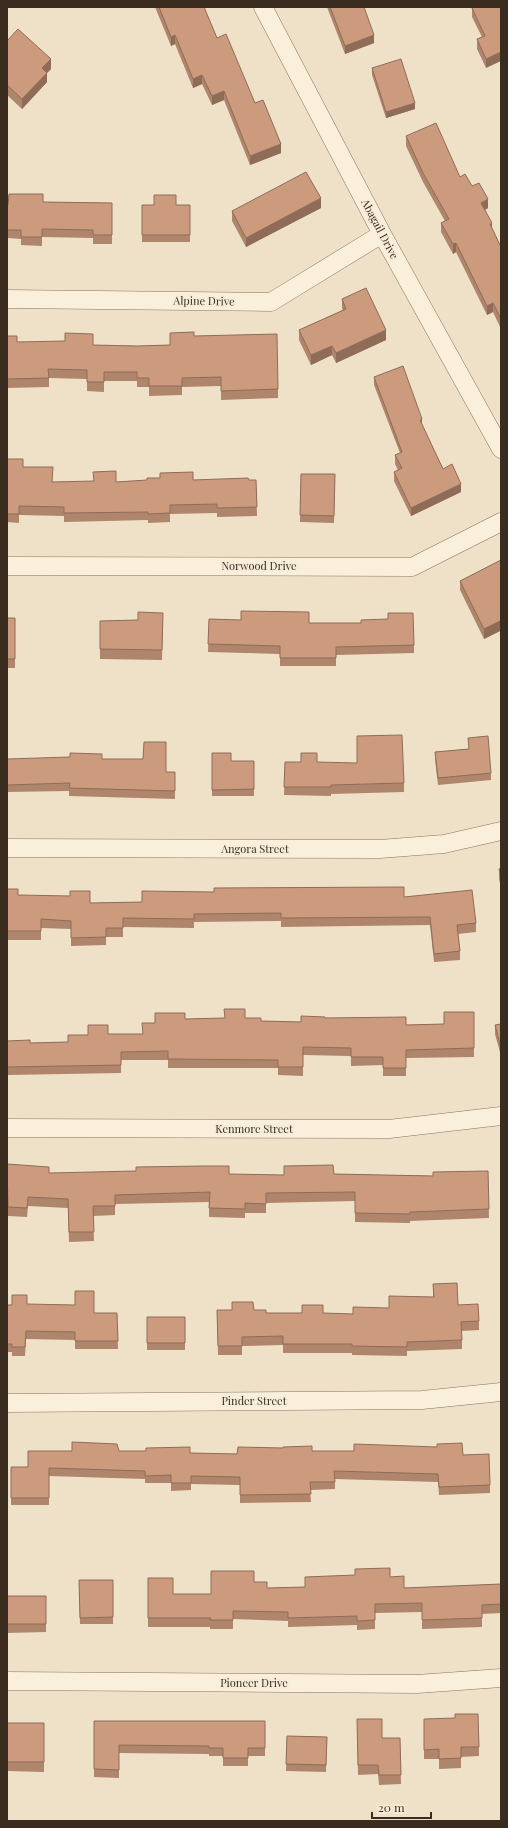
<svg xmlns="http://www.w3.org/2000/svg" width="508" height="1828" font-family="'Playfair Display',serif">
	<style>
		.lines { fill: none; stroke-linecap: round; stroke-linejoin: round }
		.minor-casing { stroke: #8b735d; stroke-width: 19 }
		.minor { stroke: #f9efdb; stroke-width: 18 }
		.wall { fill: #af856c }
		.shaded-wall { fill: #8f6c58 }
		.building { fill: #cc9b7e; stroke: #8f6c58 }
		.labels { text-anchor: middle; stroke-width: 4; stroke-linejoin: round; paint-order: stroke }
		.street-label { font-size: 11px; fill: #3b2c20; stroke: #f6ecd7 }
	</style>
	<rect width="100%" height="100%" fill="#efe1c8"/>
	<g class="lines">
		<defs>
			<path id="minor" d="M263,7L382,234L501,449
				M7,299L271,302L382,234
				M7,566L412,567L501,522
				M7,848L380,849L444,844L501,831
				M7,1128L389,1129L501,1116
				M7,1403L422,1400L501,1392
				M7,1681L417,1684L501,1678"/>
		</defs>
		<use href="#minor" class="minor-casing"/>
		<use href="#minor" class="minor"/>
	</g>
	<path class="wall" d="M155,7H204L217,38L255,103L281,153L250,165L224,100L212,105L202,84L193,88L175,44L171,46Z
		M327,7H364L374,43L345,54Z
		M501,7L486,68L477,49V39L482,37L472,17V8Z
		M7,41L51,69L47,73V82L22,109L7,95Z
		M372,68L415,109L386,118L372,75Z
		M406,136L472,186L488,208L485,210L492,229L501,247V329L493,312L487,315L456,252L453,254L441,232V223L445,221L423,182L406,146Z
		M43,202L112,203V244H93V238L42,237V246L21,245V239L7,238V204Z
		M142,205H190V242H142Z
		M321,208L246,247L232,221V211Z
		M342,299L386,340L336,363L332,355L311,365L299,340V330L343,310L342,309Z
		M7,336L17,342L93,345L137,346L170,345L194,336L278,389V398L221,400V386L182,387V395L149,396V387H137V381H104V392L87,391V379L49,378V387L7,388Z
		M374,377L422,425L443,469L461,492L411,516L394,481V472L398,470L395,464V455L400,453L374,385Z
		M7,459L53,482H116L193,480H256L257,516L217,517V513L170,514V522L148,523V520L64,522V516L19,515V523L7,522Z
		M301,474H335L334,523L300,522Z
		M501,560V632L500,631L484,639L460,590V581Z
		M7,618H15V668H7Z
		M209,619L309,623L414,645V653L336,655V666H280V654L208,652Z
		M138,620L163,622L162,660L100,659V649Z
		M468,738L491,773V780L438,785L435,759V752L469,749Z
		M212,753L231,761H254V796H212Z
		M7,759H102L166,772H175V799L69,796V791L7,792Z
		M285,762H317L404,783V792L331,794V796L284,795Z
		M501,868V888L499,879V869Z
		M7,889L18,895L90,903L404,897L476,923V932L458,934L460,951V960L434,962L430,925L281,927V921L194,922V928L123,927V937H106V945L71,946V929L41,928V940H7Z
		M474,1012V1057L406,1058V1076H383V1065L351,1066V1056L303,1055V1076L278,1075V1068H168V1060H121V1073L7,1075V1041L30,1043L68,1042L88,1035L142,1034L155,1023L185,1019L245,1018L261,1021L301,1022L325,1018L406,1025L444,1024Z
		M501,1024V1056L495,1034V1025Z
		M7,1164L49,1173L284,1175L334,1174L433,1176L488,1171L489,1218L410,1221V1223L355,1222V1201L266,1203V1213H245V1218L209,1217V1202L115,1204V1215L93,1216L94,1241L69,1242L68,1208L28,1206L27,1217L8,1216V1203H7Z
		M433,1284L458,1305L479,1321V1330L462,1331V1349L407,1351V1356L352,1355V1353H283V1345L242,1346V1355H218L217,1310H254L266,1313L353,1314L389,1308L433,1297Z
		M27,1304L94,1313H117L118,1349H75V1340L26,1339L25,1356H12V1352H7V1305Z
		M147,1317H185V1350H147Z
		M119,1451L190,1453L237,1454L312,1451L463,1455L490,1485V1493L439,1495L438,1482L335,1479V1489L310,1490L311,1502L240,1503V1485L191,1484V1490L171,1491V1483H145V1479L49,1476V1505H11V1467H28Z
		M390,1577L404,1588L501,1584V1613L482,1614V1627L422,1629V1612L375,1613V1629L357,1630V1625L288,1627V1621L233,1619V1629H210V1627H148V1578L173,1594H211L254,1582L267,1588L305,1587Z
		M79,1580H113V1624H80Z
		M7,1596H46V1632L7,1633Z
		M357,1719L382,1738H400L401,1784L379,1785L378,1774L358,1775Z
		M424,1719L479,1747V1756L461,1757V1768L439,1769V1759H424Z
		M94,1721H265V1756H248V1766H223V1756H209V1754L119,1753V1778L94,1777Z
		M7,1723H44V1772L7,1771Z
		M287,1736L327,1737L326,1772L286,1771Z"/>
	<path class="shaded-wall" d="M175,35V44L171,46V37Z
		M374,35V43L345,54V46Z
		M501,52V61L486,68V59Z
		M51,59V69L47,73V82L22,109V99L42,68Z
		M202,75V84L193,88V79Z
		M224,91V100L212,105V96Z
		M415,103V109L386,118V112Z
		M281,144V153L250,165V156Z
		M321,198V208L246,247V238Z
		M488,199V208L481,212V203Z
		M492,223V232L490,224Z
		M456,243V252L453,254V244Z
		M493,303V312L487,315V306Z
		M386,330V340L336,363V353Z
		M332,346V355L311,365V355Z
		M422,419V427L420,420Z
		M461,484V492L411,516V508Z
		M500,621V631L484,639V629Z"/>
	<path class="building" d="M159,7H204L217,38L226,34L255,103L263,100L281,144L250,156L224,91L212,96L202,75L193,79L175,35L171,37Z
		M330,7H364L374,35L345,46Z
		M475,7H501V52L486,59L477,39L485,36L472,8Z
		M18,29L51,59L42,68L47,73L22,99L7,85V41Z
		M401,59L415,103L386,112L372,68Z
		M436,123L460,177L465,174L472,186L479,183L488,199L481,203L492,223L490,224L501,247V319L493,303L487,306L456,243L453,244L441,223L449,219L423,173L406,136Z
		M306,172L321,198L246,238L232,211Z
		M9,194H43V202L112,203V235H93V230L42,229V237H21V230H7V204L8,205Z
		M154,195H176V205H190V235H142V205H154Z
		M366,288L386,330L336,353L332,346L311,355L299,330L346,309L342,299Z
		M194,332V336L277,334L278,389L221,391V377L182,378V386H149V378H137V372H104V382H87V370L48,369L49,378L7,379V336H17V342L65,341V333L93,334V345L137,346L170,345V333Z
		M403,366L422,419L420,420L443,469L452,464L461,484L411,508L394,472L402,468L395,455L402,452L374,377Z
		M7,459H23V467H53L52,482L94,481L93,472L116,471V482L147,480V478H160V473L193,472V480L248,478L249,480H256L257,507L217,508V504L170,505V513L148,514V512L64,513V507L19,506V514H7Z
		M301,474H335L334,516L300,515Z
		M501,560V623L500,621L484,629L460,581Z
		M241,611L309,612V623H361V620L388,619V613H413L414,645L336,647V658H280V646L208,644L209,619L241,620Z
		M138,612L163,613L162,650L100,649V621L138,620Z
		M7,618H15V659H7Z
		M402,735L404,783L331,785V787H284L285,762H301V753H317V762L357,763V736Z
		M488,736L491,773L438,778L435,752L469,749L468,738Z
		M144,742H166V772H175V791L69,788L70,783L7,785V759L70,757V753L102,754V759H143Z
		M212,753H231V761H254V789L212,790Z
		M501,868V878L499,869Z
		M404,887V897L472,890L476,923L457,925L460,951L434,954L430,917L281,918V913L194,914V919L123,918V928H106V937L71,938V921L41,919V931H7V889H18V895L70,896V891H90V903L142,902V891L214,892V888Z
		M224,1009H245V1018H261V1021L301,1022V1016L325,1017V1018L406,1017V1025L444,1024V1012H474V1048L406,1050V1068H383V1057H351V1048L303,1047V1067H278V1060L168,1059V1051L121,1052V1065L7,1067V1041L30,1040V1043L68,1042V1035H88V1025H108V1034H143L142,1023H155V1013H185V1019L225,1018Z
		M501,1024V1048L495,1025Z
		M7,1164L49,1167V1173L136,1171V1167L201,1166H229V1174L284,1175V1166L333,1165L334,1174L433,1176V1172L488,1171L489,1209L410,1212V1214L355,1213V1192L266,1193V1204L245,1203V1209L209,1208L210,1192L115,1195V1206H93L94,1232H69L68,1199L28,1197L27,1208L8,1207Z
		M457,1283L458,1305L478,1304L479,1321L461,1322L462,1340L407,1342V1347L352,1346V1344H283V1336L242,1337V1346H218L217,1310H232V1302H253L254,1310H266V1313H302V1305H323V1313L353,1314V1307L389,1308V1296L434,1297L433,1284Z
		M75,1291H94V1313H117L118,1341H75V1332L26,1331L25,1347H12V1344H7V1305H12V1295H27V1304L75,1305Z
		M147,1317H185V1343H147Z
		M72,1442L117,1444L119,1451H146V1448L190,1447V1453L237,1454L238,1447L283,1448V1447L312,1446V1451H354V1444L437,1447V1444L462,1443L463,1455L489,1454L490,1485L439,1487L438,1474L334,1471L335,1482H310L311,1494L240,1495V1477L191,1476V1483H171V1475L145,1476V1471L49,1468V1498H11V1467H28V1451H72Z
		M390,1568V1577L404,1576V1588L501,1584V1604L482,1605V1618L422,1620V1603L375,1604V1620L357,1621V1616L288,1618V1612L233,1611V1620H210L211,1618H148V1578H173V1594H211V1571H254V1582H267V1588L305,1587V1577L355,1575V1569Z
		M79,1580H113V1617L80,1618Z
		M7,1596H46V1624H7Z
		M455,1714H478L479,1747H461V1758L439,1759V1749L424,1750V1719L455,1718Z
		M357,1719H382V1738H400L401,1775H379L378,1765H358Z
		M94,1721H265V1748H248V1758H223V1748H209V1746L119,1745V1770L94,1769Z
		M7,1723H44V1762H7Z
		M287,1736L327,1737L326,1765L286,1764Z"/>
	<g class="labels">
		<g class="street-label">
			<text transform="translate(380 229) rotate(62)" y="4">Abagail Drive</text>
			<text transform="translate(204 301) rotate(1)" y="4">Alpine Drive</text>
			<text x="259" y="570">Norwood Drive</text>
			<text x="255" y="853">Angora Street</text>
			<text x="254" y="1133">Kenmore Street</text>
			<text x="254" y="1405">Pinder Street</text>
			<text x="254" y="1687">Pioneer Drive</text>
		</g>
	</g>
	<rect width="508" height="1828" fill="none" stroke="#3b2c20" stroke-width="16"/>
	<path d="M372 1812v6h59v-6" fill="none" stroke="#3b2c20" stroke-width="2"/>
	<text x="378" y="1812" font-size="12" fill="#3b2c20" stroke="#f6ecd7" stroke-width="3" paint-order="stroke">20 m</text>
</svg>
